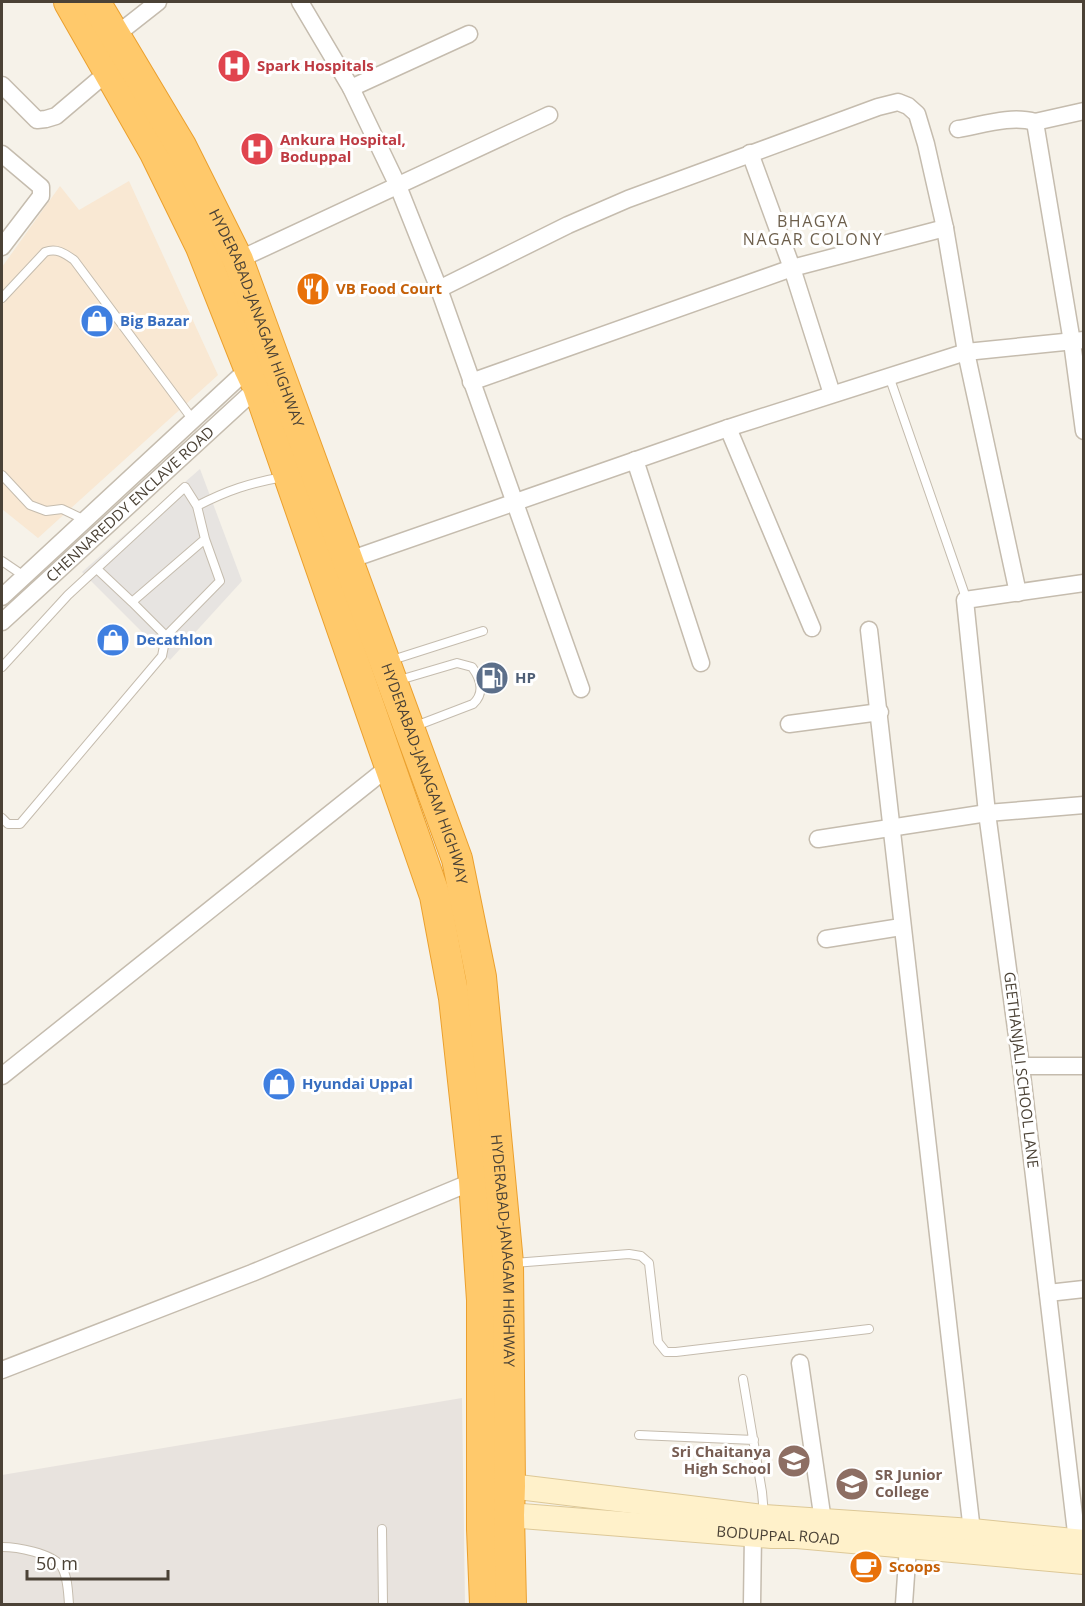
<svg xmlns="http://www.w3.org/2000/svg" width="1085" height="1606" font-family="'Open Sans',sans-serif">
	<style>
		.commercial { fill: #f9e8d3 }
		.industrial { fill: #e8e3de }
		.parking { fill: #e7e4e1 }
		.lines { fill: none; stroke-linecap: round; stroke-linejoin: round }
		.lane-casing { stroke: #c5bcae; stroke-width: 10 }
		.street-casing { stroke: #c5bcae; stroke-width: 19 }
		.secondary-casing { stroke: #ddc897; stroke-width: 26 }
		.highway-casing { stroke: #eba02e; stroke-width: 32 }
		.lane { stroke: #fff; stroke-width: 8 }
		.street { stroke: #fff; stroke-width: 16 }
		.secondary { stroke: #fff1ca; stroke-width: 24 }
		.highway { stroke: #ffc96b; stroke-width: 30 }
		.labels { text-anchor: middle; stroke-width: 6; stroke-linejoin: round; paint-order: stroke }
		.health-label { font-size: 15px; font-weight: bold; fill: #be3a42; stroke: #fff; text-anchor: start }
		.food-label { font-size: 15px; font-weight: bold; fill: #c56008; stroke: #fff; text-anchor: start }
		.street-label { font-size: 15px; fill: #4b4236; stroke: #fff }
		.shop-label { font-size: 15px; font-weight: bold; fill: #366cbe; stroke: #fff; text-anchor: start }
		.service-label { font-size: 15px; font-weight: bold; fill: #4e5e75; stroke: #fff; text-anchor: start }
		.education-label { font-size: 15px; font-weight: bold; fill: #785e54; stroke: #fff; text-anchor: end }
		.neighbourhood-label { font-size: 16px; letter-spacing: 1.5px; fill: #6e604d; stroke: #fff }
	</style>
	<rect width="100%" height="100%" fill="#f6f2e9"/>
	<path class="commercial" d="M129,181L218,375L38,538L2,509V267L60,186L79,210Z"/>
	<path class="industrial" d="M462,1398L465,1604H2V1475Z"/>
	<path class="parking" d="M200,469L242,581L170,660L82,572Z"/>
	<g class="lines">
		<defs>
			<path id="lane" d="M2,298L45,252C57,248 64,253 74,260L193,420
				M889,376L964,592L965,600
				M2,475L30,505L46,511L62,509L85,520
				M2,561L24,576
				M97,569L132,602
				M166,636L132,602L205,539
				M389,661L483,631
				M2,667L68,595L185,487L197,506C228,490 250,483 283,477
				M396,681L457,663L472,667C481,679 485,693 473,704L413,727
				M2,818L8,824H20L162,656L166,636L220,581L205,539L197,506
				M514,1263L629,1254L641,1256L649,1263L658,1342L666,1352H676L869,1329
				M743,1379L762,1492L764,1515
				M639,1435L754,1440
				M382,1529L383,1604
				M2,1547C17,1547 51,1553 61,1566C68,1576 68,1593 69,1604"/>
			<g id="street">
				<path d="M300,2L351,88L398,186L439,289L581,689"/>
				<path d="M116,35L158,2"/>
				<path d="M2,85L37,120L46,119L56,116L109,71"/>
				<path d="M351,88L469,34"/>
				<path d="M1035,122L1084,111"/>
				<path d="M958,129C982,125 1011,115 1035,122L1072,342L1084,431"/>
				<path d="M750,153L792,268L832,394"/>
				<path d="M2,154L41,187V196L2,247"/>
				<path d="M238,260L549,115"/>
				<path d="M439,289L568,225L628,199L878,107L898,102L908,106L917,114L926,144L945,228L966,352L1018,593"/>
				<path d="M471,382L792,268L945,228"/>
				<path d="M728,428L812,628"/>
				<path d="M635,460L701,663"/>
				<path d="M349,560L728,428L966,352L1084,340"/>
				<path d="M2,597L249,368"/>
				<path id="s1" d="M2,622L258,387"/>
				<path d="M869,630C903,931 937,1231 972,1531"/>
				<path d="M789,724L880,712"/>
				<path d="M818,839L987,813L1084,805"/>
				<path d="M826,939L901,927"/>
				<path d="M1021,1066H1084"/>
				<path d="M2,1076L391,765"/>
				<path d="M1048,1293L1084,1289"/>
				<path d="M800,1363L823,1521"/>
				<path d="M2,1370L252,1273L474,1181"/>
				<path d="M1077,1541L1021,1066L987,813L965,600L1084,583"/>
				<path d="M752,1604L753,1534"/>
				<path d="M904,1604L908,1547"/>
			</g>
			<g id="secondary">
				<path d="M510,1486L764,1517L972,1531L1084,1542"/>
				<path id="s2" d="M509,1515L772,1536H797L1084,1562"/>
			</g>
			<g id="highway">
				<path d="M69,2L154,151L201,247L249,368L258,387L435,896L454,998L474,1181L482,1300V1529L485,1604"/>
				<path id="s3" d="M95,2L181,146L238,260L457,859L481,977L508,1263L510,1486L509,1515L511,1604"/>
			</g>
		</defs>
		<use href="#lane" class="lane-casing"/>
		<use href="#street" class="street-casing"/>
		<use href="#secondary" class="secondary-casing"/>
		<use href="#highway" class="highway-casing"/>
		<use href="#lane" class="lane"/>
		<use href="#street" class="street"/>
		<use href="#secondary" class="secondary"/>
		<use href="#highway" class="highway"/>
	</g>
	<defs>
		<symbol id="hospital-disc" viewBox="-11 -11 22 22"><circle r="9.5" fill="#e0444e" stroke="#fff"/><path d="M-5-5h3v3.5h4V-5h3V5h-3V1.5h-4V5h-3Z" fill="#fff"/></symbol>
		<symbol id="restaurant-disc" viewBox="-11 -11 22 22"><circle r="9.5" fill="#e8710a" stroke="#fff"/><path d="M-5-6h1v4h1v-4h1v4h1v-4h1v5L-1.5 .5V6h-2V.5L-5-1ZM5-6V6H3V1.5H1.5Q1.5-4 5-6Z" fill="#fff"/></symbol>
		<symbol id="shop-disc" viewBox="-11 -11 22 22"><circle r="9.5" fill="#3f7fe0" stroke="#fff"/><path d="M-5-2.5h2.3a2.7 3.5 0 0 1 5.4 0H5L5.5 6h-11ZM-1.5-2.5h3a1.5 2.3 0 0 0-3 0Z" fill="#fff"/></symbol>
		<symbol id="fuel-disc" viewBox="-11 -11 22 22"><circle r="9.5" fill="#5c6f8a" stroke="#fff"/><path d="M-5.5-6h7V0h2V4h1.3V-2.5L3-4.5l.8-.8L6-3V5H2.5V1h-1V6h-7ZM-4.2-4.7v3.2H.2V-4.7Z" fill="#fff"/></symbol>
		<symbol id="school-disc" viewBox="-11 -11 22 22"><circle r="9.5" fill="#8d6e63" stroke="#fff"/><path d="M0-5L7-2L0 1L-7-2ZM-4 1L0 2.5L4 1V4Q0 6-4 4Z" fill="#fff"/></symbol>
		<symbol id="university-disc" viewBox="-11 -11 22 22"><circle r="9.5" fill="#8d6e63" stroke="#fff"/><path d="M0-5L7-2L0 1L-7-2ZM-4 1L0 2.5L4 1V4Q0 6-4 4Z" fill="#fff"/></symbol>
		<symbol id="cafe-disc" viewBox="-11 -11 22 22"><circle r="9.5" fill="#e8710a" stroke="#fff"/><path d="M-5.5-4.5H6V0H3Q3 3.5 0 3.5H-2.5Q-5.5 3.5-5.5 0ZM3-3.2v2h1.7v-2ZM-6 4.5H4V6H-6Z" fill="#fff"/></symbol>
	</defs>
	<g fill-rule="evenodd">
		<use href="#hospital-disc" x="215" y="47" width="38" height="38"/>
		<use href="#hospital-disc" x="238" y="130" width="38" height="38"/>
		<use href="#restaurant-disc" x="294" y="270" width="38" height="38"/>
		<use href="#shop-disc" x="78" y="302" width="38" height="38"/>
		<use href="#shop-disc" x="94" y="621" width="38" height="38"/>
		<use href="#fuel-disc" x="473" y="659" width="38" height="38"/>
		<use href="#shop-disc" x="260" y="1065" width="38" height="38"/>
		<use href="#school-disc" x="775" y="1442" width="38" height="38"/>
		<use href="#university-disc" x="833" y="1465" width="38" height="38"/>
		<use href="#cafe-disc" x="847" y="1548" width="38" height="38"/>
	</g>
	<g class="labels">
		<g class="health-label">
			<text x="257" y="71">Spark Hospitals</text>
			<text x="280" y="145">Ankura Hospital,<tspan x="280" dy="17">Boduppal</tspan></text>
		</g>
		<g class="food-label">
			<text x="336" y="294">VB Food Court</text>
			<text x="889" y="1572">Scoops</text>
		</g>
		<g class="street-label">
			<text dy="5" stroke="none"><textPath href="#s3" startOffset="356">HYDERABAD-JANAGAM HIGHWAY</textPath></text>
			<text dy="5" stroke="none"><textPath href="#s1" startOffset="174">CHENNAREDDY ENCLAVE ROAD</textPath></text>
			<text dy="5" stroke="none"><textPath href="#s3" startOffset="842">HYDERABAD-JANAGAM HIGHWAY</textPath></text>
			<text transform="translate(1021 1070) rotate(83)" y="5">GEETHANJALI SCHOOL LANE</text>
			<text dy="5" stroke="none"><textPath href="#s3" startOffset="1328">HYDERABAD-JANAGAM HIGHWAY</textPath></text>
			<text dy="5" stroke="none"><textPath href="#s2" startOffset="270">BODUPPAL ROAD</textPath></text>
		</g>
		<g class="shop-label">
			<text x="120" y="326">Big Bazar</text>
			<text x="136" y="645">Decathlon</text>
			<text x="302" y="1089">Hyundai Uppal</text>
		</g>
		<g class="service-label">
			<text x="515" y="683">HP</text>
		</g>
		<g class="education-label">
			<text x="771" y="1457">Sri Chaitanya<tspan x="771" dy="17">High School</tspan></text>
			<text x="875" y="1480" text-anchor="start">SR Junior<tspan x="875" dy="17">College</tspan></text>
		</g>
		<g class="neighbourhood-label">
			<text x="813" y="227">BHAGYA<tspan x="813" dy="18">NAGAR COLONY</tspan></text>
		</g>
	</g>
	<rect width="1085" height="1606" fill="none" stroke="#4b4236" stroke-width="6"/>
	<path d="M27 1570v9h141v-9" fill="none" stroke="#4b4236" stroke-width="3"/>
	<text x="36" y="1570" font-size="18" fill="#4b4236" stroke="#ffffff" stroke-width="4.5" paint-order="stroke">50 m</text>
</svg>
